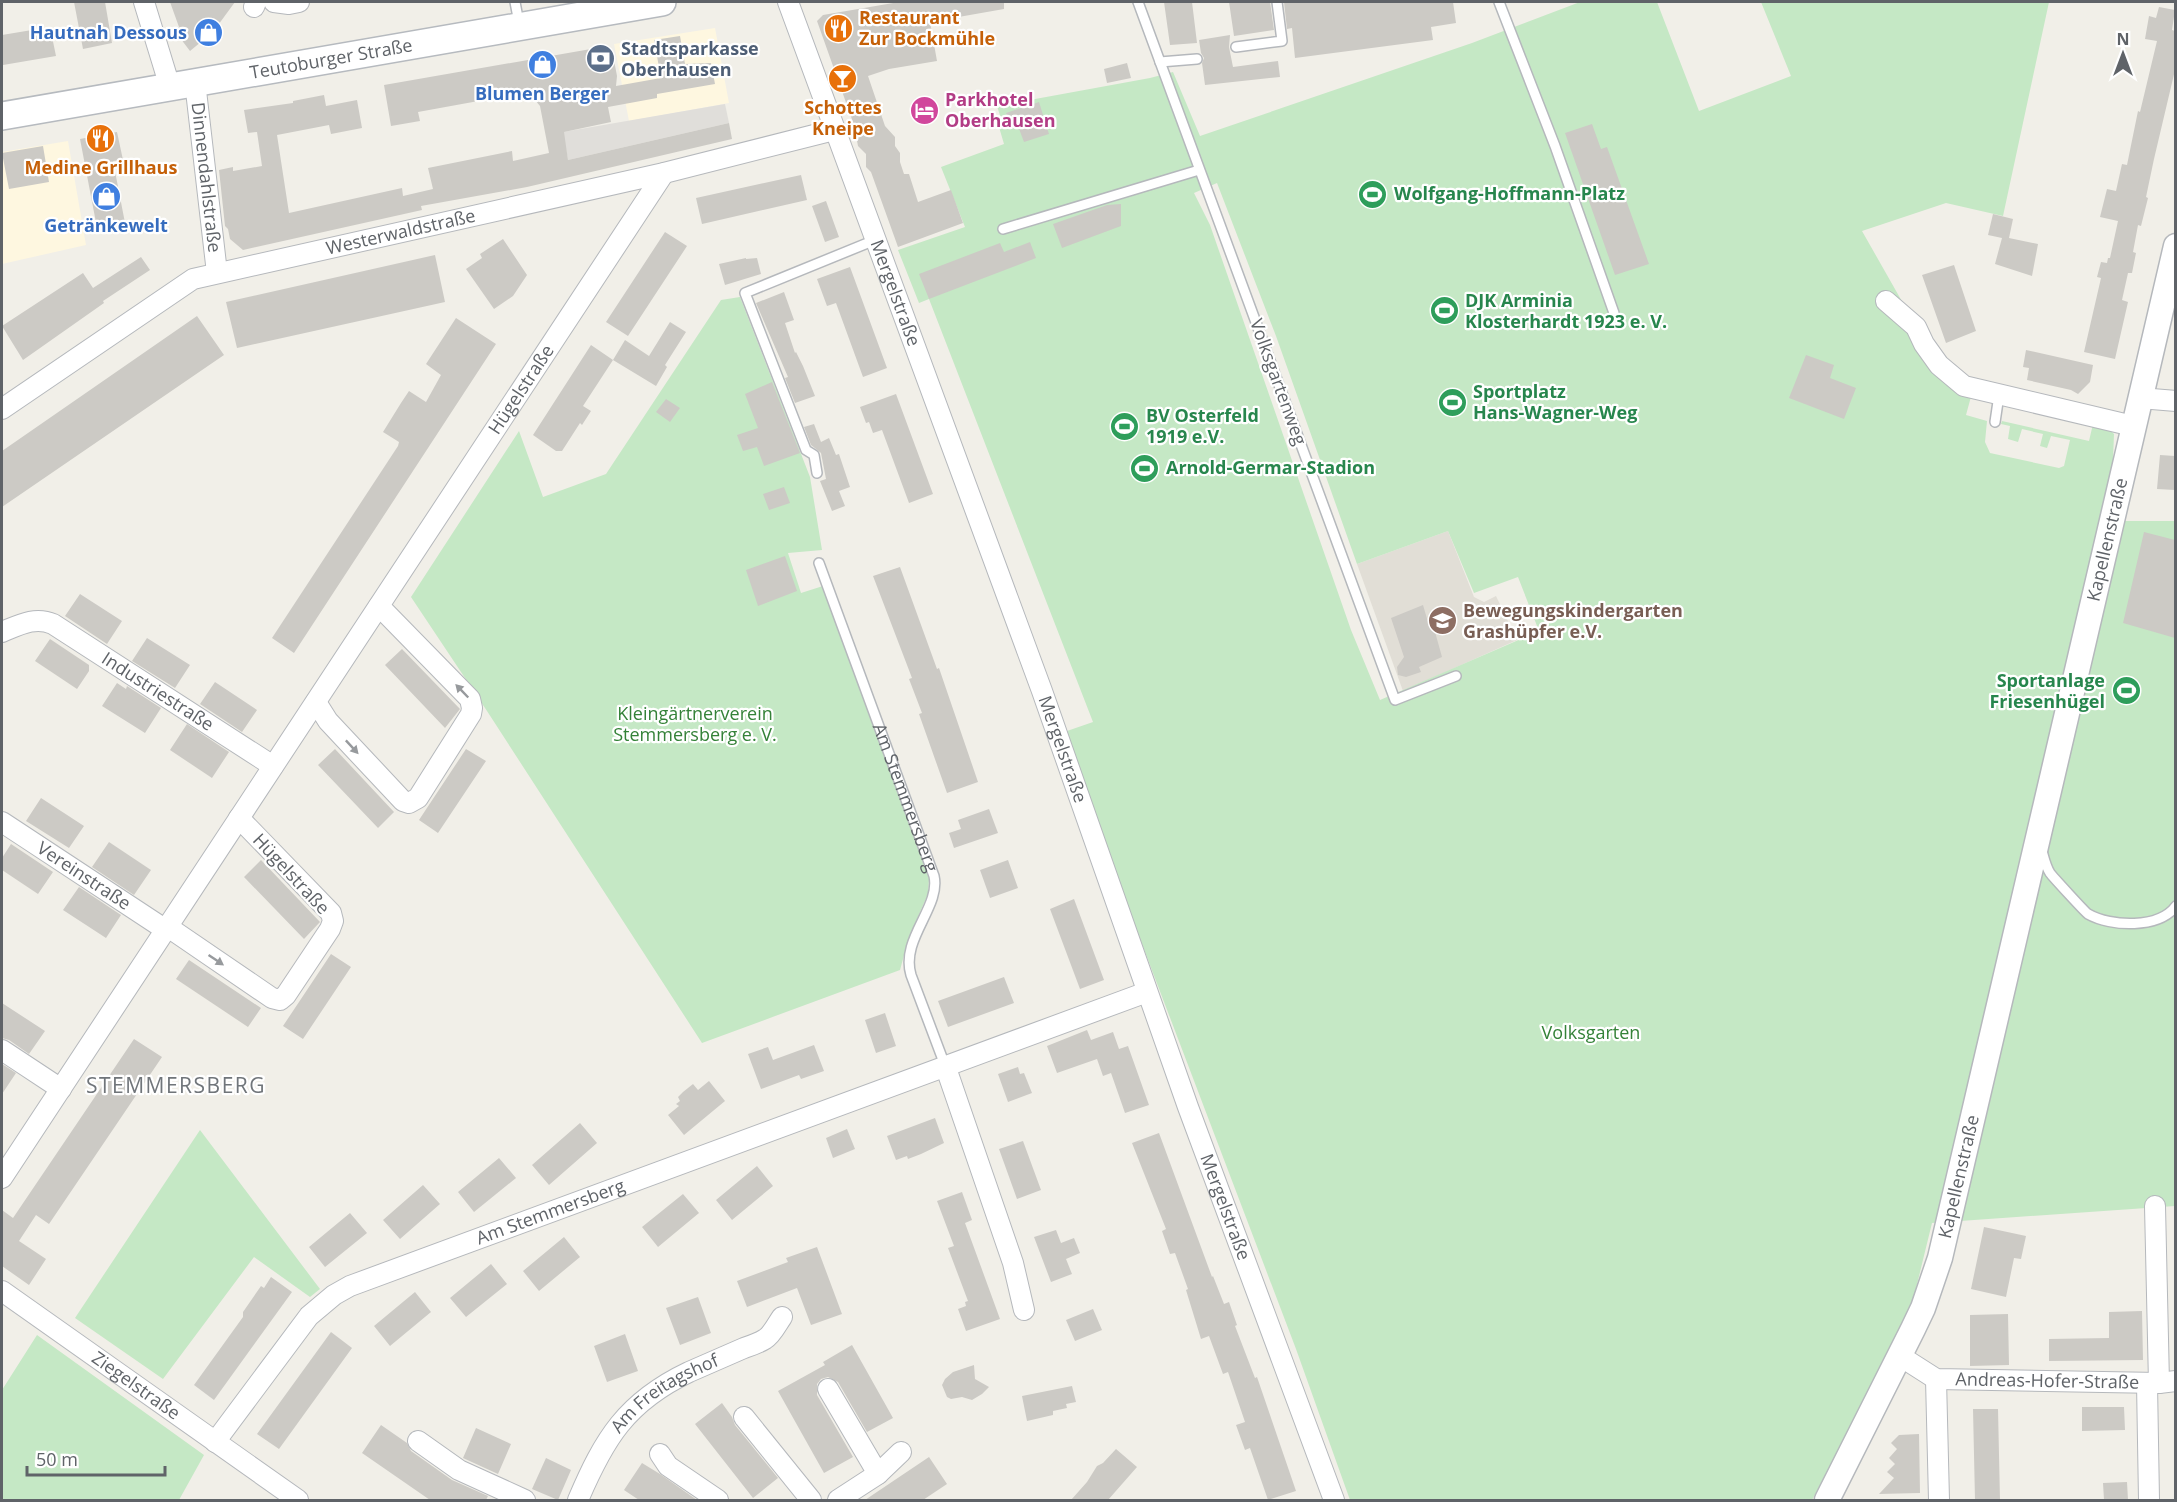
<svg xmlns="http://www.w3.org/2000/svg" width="2177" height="1502" font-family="'Open Sans',sans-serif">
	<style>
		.commercial { fill: #fef7e0 }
		.industrial { fill: #e0deda }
		.education { fill: #e1ded6 }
		.green { fill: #c5e8c5; fill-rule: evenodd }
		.building { fill: #cccac5 }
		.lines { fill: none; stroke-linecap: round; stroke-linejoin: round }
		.service-casing { stroke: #b5b8bc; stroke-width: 12 }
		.minor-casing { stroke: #b5b8bc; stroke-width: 22 }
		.tertiary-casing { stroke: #b5b8bc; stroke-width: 27 }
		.secondary-casing { stroke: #b6babf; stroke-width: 30 }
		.service { stroke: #fff; stroke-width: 9 }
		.minor { stroke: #fff; stroke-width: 20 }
		.tertiary { stroke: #fff; stroke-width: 24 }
		.secondary { stroke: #fff; stroke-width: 27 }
		.oneway { fill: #979a9d }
		.labels { text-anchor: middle; stroke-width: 4.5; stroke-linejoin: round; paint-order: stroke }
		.food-label { font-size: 18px; font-weight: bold; fill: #c56008; stroke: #fff }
		.shop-label { font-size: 18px; font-weight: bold; fill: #366cbe; stroke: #fff }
		.service-label { font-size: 18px; font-weight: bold; fill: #4e5e75; stroke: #fff; text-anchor: start }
		.street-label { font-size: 18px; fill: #5f6368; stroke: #fff }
		.hotel-label { font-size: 18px; font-weight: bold; fill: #b23c85; stroke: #fff; text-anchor: start }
		.leisure-label { font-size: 18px; font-weight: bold; fill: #27864d; stroke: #fff; text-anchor: start }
		.education-label { font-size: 18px; font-weight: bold; fill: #785e54; stroke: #fff; text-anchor: start }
		.park-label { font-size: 18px; fill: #348238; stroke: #fff }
		.quarter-label { font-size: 21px; letter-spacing: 1.5px; fill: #70757a; stroke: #fff }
	</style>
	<rect width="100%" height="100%" fill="#f1efe8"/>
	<path class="commercial" d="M715,28L729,103L629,121L614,44Z
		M68,141L86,245L2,264V152Z"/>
	<path class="industrial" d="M725,104L729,123L568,160L563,132Z"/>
	<path class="education" d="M1448,531L1474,597L1484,602L1496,596L1517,640L1403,691L1357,564Z"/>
	<path class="green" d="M1580,2H1657L1699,111L1791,76L1761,2H2049L2003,216L1946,203L1862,231L1916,326L1967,379L1975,382L1966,415L1987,421L1985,442L1990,453L2059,468L2064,466L2070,440L2051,436L2047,448L2040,446L2043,434L2022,429L2018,442L2008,439L2010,426L2001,424L2002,421L2089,441L2093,424L2108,428L2114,434L2112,485L2115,521H2175V1206L1932,1223L1909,1317L1812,1500H1350L1296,1349L1115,873L1067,731L1093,722L929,299L919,303L898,250L965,227L941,167L1004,144L999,127L1003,125L997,106L1150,78L1173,72L1200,136L1472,43ZM1217,183L1276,336L1357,564L1448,531L1474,593L1518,577L1539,631L1380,700L1351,630L1210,225L1194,193Z
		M740,297L810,477L822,550L788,553L801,593L823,586L929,879L928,894L909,937L900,970L702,1043L487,711L411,597L519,431L543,497L606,474L721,300Z
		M200,1130L320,1289L310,1297L254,1257L163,1379L75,1318Z
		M37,1335L204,1455L179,1500H2V1390Z"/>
	<path class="building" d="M74,2H105L112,43L83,49Z
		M170,2H235L213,32L190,51L174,30L179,27Z
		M899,2H1004V9L930,22L937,61L889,69L868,76L885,126L895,137V146L900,153V162L904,174H909L918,202L951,190L963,223L898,247L871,172L866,167V154L858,146L854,125L817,21L823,15Z
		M1164,2H1192L1197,43L1170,45Z
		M1229,2H1270L1274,30L1234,36Z
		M1284,2H1453L1456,23L1431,27L1433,40L1295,58L1292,28L1287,29Z
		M2159,7L2175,10L2172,30L2175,31V70L2154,159L2146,197L2148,198L2141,226L2138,225L2133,252L2136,253L2132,273H2128L2122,300L2128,302L2115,359L2084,352L2101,278L2097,277L2101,262L2107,263L2108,258H2110L2118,221L2100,217L2107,189L2116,191L2122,164L2127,165L2138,111L2140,112L2157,41L2145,39L2149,16L2156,18Z
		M50,27L56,56L3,65L2,35Z
		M1230,35L1229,47L1233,67L1278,61L1280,77L1205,85L1202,63L1204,58L1201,53L1199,40Z
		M680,36L685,64L711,63L715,84L657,94V98L608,107L611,122L564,132L568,160L729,123L732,139L527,187L421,206L422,210L243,250L230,239L228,229L225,226L219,170L233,167V171L262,166L257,132L248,133L244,110L293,103V101L324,95L326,106L357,100L362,128L331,134L329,125L277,135L289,213L402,188L403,196L433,189L428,168L512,151L513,161L549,153L540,106L528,92L418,112L420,121L391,126L384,85L608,46L609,51L612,50L617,76L616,86L661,78L654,40Z
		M1127,63L1131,78L1107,83L1104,69Z
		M1039,102L1049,134L1024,142L1018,126L1012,128L1006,113Z
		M1592,124L1601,149L1607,147L1649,264L1615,275L1565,133Z
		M117,132L123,160L113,161L126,228L98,233L80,139Z
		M43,146L49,182L9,189L2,153Z
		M801,175L807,200L702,224L696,198Z
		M826,201L839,237L825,242L812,206Z
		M1121,204V226L1062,248L1053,224L1107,205Z
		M1993,214L2013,219L2009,238L2038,244L2032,276L1995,264L2002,238L1988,235Z
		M665,232L687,246L628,336L606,322Z
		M503,239L527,275L513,296L494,309L466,269L482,258L480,254Z
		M1030,242L1036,258L929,299L919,274L1000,243L1004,252Z
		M435,255L445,302L237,348L226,302Z
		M141,257L150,270L103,301L104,303L23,360L2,326L83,273L93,288Z
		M746,258V259L757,258L761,274L725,285L719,264Z
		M1954,265L1976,331L1946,343L1922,275Z
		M850,267L887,368L863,377L836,303L827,306L817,279Z
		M784,292L794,320L785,323L795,353L796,352L803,366L815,396L795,403L785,378L788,377L756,303Z
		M197,316L224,355L2,507V451Z
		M456,318L496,344L294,653L272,638L398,446L399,442L383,432L401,403L409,391L426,402L441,375L426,364Z
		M670,322L686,332L665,365L667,367L656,386L613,360L625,340L649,356Z
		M591,345L613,360L583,406L591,411L582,425L580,423L562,451H556L533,435Z
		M2026,350L2093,365L2090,382L2078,394L2071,390L2027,380L2029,368L2023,367Z
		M1806,355L1834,365L1830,378L1856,388L1844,419L1789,398Z
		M772,382L800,453L764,466L757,447L743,451L737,435L758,428L745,394Z
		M896,394L933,494L909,503L882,430L873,433L869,422L866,423L860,407Z
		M666,399L680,408L670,422L656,412Z
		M814,424L821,442L829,438L836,455L839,454L850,487L839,491L845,506L832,511L820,481L826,479L821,453L811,445L804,427Z
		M2160,455L2175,456V490L2157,489Z
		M784,487L790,503L769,510L763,494Z
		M2144,532L2175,540V638L2123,623Z
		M785,556L797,591L758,606L746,570Z
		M900,567L937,669L939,668L978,782L947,793L919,714L922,713L909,679L912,678L873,576Z
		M80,594L122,621L107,644L65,616Z
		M1423,605L1428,622L1432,621L1442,657L1419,667L1421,672L1406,677L1398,675L1397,667L1404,657L1391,618Z
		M147,638L190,665L175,688L132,661Z
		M50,639L89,665V671L77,689L35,661Z
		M402,649L460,709L445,728L385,665Z
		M215,682L257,710L242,732L200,704Z
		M117,683L126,689L127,686L161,708L145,733L102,706Z
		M187,724L229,752L212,778L170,750Z
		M335,749L394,812L378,828L318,765Z
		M466,749L486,761L438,833L419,820Z
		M41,798L84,826L69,848L26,821Z
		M989,809L998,833L954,848L949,833L961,829L958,820Z
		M109,842L151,870L134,895L92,867Z
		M11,844L53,872L38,894L2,870V858Z
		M261,860L320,922L304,939L244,877Z
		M1008,860L1018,888L990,898L980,870Z
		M79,887L121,915L106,938L63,910Z
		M1074,899L1104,980L1080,989L1050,909Z
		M331,954L351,967L303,1039L283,1026Z
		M189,960L261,1008L248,1027L176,979Z
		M1004,977L1014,1003L948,1027L938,1001Z
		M2,1003L45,1031L29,1054L9,1040L2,1038Z
		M885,1013L896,1046L876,1053L865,1020Z
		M1087,1030L1091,1040L1113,1032L1119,1049L1128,1046L1149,1105L1125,1113L1111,1073L1103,1076L1097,1059L1057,1073L1047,1046Z
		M134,1039L162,1057L49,1224L36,1215L19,1241L46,1259L29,1285L2,1266V1210L13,1218Z
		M814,1045L824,1071L801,1079L799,1075L761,1089L748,1054L768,1047L773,1060Z
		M2,1064L16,1073L2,1094Z
		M1018,1067L1020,1074L1024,1073L1032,1093L1008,1102L998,1074Z
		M709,1081L725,1101L684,1135L668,1115L679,1106L676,1104L680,1101L678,1097L683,1092L693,1084L698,1090Z
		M935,1118L944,1143L921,1154L908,1159L907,1156L896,1160L887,1136Z
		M580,1123L597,1143L549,1185L532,1165Z
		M847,1129L855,1149L833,1158L826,1138Z
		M1159,1133L1212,1277L1213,1276L1224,1304L1229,1302L1237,1325L1235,1326L1255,1378L1257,1377L1296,1491L1268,1500L1250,1448L1245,1450L1236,1425L1245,1422L1228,1372L1223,1374L1209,1336L1201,1339L1186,1290L1188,1289L1175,1253L1170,1254L1162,1231L1166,1229L1132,1143Z
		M1023,1141L1041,1190L1017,1199L999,1149Z
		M499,1158L516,1178L474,1212L458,1192Z
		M757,1166L773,1186L732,1220L716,1200Z
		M423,1185L440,1204L400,1239L383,1220Z
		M962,1192L972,1220L965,1223L1000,1319L966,1331L958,1309L966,1306L965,1302L968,1301L948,1248L954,1246L937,1201Z
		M683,1194L699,1213L658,1247L642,1227Z
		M350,1213L367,1233L325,1267L309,1247Z
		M1984,1227L2026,1236L2021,1259L2014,1258L2006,1297L1971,1289Z
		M1056,1230L1061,1243L1074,1238L1080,1253L1066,1259L1072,1274L1051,1282L1034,1237Z
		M564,1237L580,1257L539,1291L523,1271Z
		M817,1247L842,1314L811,1325L797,1288L747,1307L737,1281L788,1262L786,1258Z
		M491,1264L507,1284L466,1317L450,1298Z
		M271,1277L292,1292L214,1400L194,1385L243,1317V1312L261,1286L264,1288Z
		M415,1292L431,1312L390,1346L374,1326Z
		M698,1297L711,1333L680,1345L666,1308Z
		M1093,1309L1102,1330L1075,1341L1066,1320Z
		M2142,1311L2143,1360L2049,1361V1339L2109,1338V1312Z
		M2008,1314L2009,1365L1970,1366V1315Z
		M331,1332L352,1348L279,1449L257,1434Z
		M625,1334L638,1371L607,1382L594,1346Z
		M852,1345L893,1418L867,1432L838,1382L828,1377L821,1379L817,1384V1395L853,1457L824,1473L778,1391L825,1365L823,1362Z
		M974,1365L975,1379L989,1387L982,1394L972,1400L962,1397L951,1399L947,1397L942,1385L945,1379L953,1372Z
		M1072,1386L1076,1402L1066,1404L1067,1408L1053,1411V1415L1027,1421L1022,1396Z
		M722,1403L732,1417L735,1425L778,1478L753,1498L695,1424Z
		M2082,1407H2124L2125,1430L2082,1431Z
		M1973,1409H1998L2000,1500H1975Z
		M381,1425L407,1443L411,1451L452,1480L488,1496L486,1500H430L362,1453Z
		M476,1428L511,1444L498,1474L463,1458Z
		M1919,1434L1920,1493L1879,1494L1894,1478L1887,1472L1895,1464L1889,1458L1897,1449L1891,1443L1899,1435Z
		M1116,1449L1137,1467L1108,1500H1071L1087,1482L1097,1466L1103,1463Z
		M929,1457L947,1484L923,1500H865Z
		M546,1458L571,1470L558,1500L532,1489Z
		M642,1463L660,1474L697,1500H639L624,1490Z
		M2127,1482L2128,1500H2104L2103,1483Z"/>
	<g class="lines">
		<defs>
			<g id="service">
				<path d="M515,2L519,23"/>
				<path d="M1138,2L1395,700L1456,676"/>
				<path d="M1499,2L1555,146L1614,313"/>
				<path d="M1236,47L1282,41L1277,2"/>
				<path d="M1160,62L1197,59"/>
				<path d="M1003,229L1199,170"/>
				<path d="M1995,422L1999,395"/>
				<path d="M817,473L814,455L806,450L745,293L875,240"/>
				<path id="s1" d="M819,563L934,876C941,907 900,939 911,975L946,1068"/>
				<path d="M2042,851C2044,858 2046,867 2050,873C2053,877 2085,912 2088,914C2111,927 2159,929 2176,906"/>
			</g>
			<g id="minor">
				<path d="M144,2L170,87"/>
				<path d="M274,2L289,4L299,2"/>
				<path id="s2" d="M788,2L1042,691L1188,1107L1334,1500"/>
				<path d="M254,7L256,2"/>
				<path id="s3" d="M195,82L217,273"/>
				<path d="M1886,301L1916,327L1924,344L1939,365L1964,386L2133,426"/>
				<path d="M2140,398L2176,401"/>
				<path id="s4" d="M2,409L193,279L664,173L834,130"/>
				<path id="s5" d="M2,632C19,625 35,616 53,624L273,766"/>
				<path d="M316,702L328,721L403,801L409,803L418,798L471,714L472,708L470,699L379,606"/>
				<path id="s6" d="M2,822L166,930"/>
				<path d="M168,927L272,998L280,1000L286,995L330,929L333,921L331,913L239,818"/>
				<path d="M2,1050L61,1089"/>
				<path d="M946,1068L1013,1263L1024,1310"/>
				<path id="s7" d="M2,1178L664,173"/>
				<path d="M2155,1206L2159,1383"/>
				<path id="s8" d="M2,1291L298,1500"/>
				<path id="s9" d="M1900,1356L1936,1379L2159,1383L2176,1381"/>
				<path d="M1936,1379L1939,1500"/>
				<path d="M2147,1383L2149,1500"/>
				<path d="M828,1389L878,1474"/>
				<path d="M744,1417L811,1500"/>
				<path d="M418,1441L459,1470L525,1500"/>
				<path id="s10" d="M215,1442L309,1316L334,1295L350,1286L1147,992"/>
				<path d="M660,1454L668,1466L718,1500"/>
				<path id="s11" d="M578,1500C604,1439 626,1402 689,1372C707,1364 726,1356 744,1348C750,1346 759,1343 765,1339C772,1335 777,1324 782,1317"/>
				<path d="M838,1500L878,1474L901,1452"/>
			</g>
			<g id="tertiary">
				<path id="s12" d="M1827,1500L1913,1329L1923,1308L1940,1258L2176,246"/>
			</g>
			<g id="secondary">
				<path id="s13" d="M2,116L662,2"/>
			</g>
		</defs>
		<use href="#service" class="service-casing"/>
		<use href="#minor" class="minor-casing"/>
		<use href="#tertiary" class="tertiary-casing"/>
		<use href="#secondary" class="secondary-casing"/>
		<use href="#service" class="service"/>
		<use href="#minor" class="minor"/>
		<use href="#tertiary" class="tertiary"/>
		<use href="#secondary" class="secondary"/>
	</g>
	<defs><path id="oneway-solid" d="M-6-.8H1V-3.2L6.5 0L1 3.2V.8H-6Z" transform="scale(1.5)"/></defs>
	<g class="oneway">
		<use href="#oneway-solid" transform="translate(462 691) rotate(-134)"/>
		<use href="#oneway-solid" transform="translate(352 747) rotate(47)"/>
		<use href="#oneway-solid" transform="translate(216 960) rotate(34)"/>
	</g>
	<defs>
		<symbol id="restaurant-disc" viewBox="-11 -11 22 22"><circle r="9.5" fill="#e8710a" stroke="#fff"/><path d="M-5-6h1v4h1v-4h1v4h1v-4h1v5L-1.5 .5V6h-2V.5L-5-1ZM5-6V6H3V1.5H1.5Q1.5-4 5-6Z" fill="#fff"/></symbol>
		<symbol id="shop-disc" viewBox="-11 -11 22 22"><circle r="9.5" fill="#3f7fe0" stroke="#fff"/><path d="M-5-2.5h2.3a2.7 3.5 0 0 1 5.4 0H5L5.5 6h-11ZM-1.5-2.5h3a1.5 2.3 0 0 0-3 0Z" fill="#fff"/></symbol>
		<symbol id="bank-disc" viewBox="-11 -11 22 22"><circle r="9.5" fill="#5c6f8a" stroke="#fff"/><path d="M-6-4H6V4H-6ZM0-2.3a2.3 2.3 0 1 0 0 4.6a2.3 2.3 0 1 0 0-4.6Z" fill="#fff"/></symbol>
		<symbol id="bar-disc" viewBox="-11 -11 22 22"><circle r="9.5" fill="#e8710a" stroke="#fff"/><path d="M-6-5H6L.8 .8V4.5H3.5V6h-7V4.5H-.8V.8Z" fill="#fff"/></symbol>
		<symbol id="hotel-disc" viewBox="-11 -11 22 22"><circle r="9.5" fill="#d1479c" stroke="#fff"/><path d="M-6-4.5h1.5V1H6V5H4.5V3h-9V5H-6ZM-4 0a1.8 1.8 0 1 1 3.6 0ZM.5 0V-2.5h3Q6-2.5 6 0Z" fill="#fff"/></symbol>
		<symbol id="stadium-disc" viewBox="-11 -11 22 22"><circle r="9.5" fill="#2e9e5b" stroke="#fff"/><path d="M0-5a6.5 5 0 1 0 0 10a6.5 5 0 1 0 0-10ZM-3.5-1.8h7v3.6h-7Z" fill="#fff"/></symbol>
		<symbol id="school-disc" viewBox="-11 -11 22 22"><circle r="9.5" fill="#8d6e63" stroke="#fff"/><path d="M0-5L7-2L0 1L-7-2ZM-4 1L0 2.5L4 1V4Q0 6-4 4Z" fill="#fff"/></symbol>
	</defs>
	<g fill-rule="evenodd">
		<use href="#restaurant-disc" x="822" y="12" width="33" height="33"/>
		<use href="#shop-disc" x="192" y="16" width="33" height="33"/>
		<use href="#bank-disc" x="584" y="42" width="33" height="33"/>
		<use href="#shop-disc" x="526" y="48" width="33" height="33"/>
		<use href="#bar-disc" x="826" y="62" width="33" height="33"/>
		<use href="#hotel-disc" x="908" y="94" width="33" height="33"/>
		<use href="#restaurant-disc" x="84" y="122" width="33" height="33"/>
		<use href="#stadium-disc" x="1356" y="178" width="33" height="33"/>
		<use href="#shop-disc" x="90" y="180" width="33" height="33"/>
		<use href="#stadium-disc" x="1428" y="294" width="33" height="33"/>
		<use href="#stadium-disc" x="1436" y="386" width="33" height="33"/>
		<use href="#stadium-disc" x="1108" y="410" width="33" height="33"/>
		<use href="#stadium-disc" x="1128" y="452" width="33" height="33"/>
		<use href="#school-disc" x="1426" y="604" width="33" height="33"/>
		<use href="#stadium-disc" x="2110" y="674" width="33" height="33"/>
	</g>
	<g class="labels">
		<g class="food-label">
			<text x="859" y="24" text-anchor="start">Restaurant<tspan x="859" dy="21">Zur Bockmühle</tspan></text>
			<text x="843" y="114">Schottes<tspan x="843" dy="21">Kneipe</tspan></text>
			<text x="101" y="174">Medine Grillhaus</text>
		</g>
		<g class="shop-label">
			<text x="187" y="39" text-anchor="end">Hautnah Dessous</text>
			<text x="542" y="100">Blumen Berger</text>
			<text x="106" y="232">Getränkewelt</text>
		</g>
		<g class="service-label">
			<text x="621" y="55">Stadtsparkasse<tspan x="621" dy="21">Oberhausen</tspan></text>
		</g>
		<g class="street-label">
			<text dy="6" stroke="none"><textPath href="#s13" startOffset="334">Teutoburger Straße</textPath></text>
			<text dy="6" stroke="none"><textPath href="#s3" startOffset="96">Dinnendahlstraße</textPath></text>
			<text dy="6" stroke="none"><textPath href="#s4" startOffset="444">Westerwaldstraße</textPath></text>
			<text dy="6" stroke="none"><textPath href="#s2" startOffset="310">Mergelstraße</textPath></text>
			<text transform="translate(1278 382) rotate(70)" y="6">Volksgartenweg</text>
			<text dy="6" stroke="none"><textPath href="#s7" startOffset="944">Hügelstraße</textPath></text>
			<text dy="6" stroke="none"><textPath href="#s12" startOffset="1005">Kapellenstraße</textPath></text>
			<text dy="6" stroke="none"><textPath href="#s5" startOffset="178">Industriestraße</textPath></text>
			<text dy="6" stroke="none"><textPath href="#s2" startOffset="796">Mergelstraße</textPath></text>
			<text dy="6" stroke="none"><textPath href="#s1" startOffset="250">Am Stemmersberg</textPath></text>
			<text transform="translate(291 874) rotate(47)" y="6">Hügelstraße</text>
			<text dy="6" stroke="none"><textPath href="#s6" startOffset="98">Vereinstraße</textPath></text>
			<text dy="6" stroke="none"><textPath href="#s12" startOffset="351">Kapellenstraße</textPath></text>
			<text dy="6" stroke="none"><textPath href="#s2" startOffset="1282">Mergelstraße</textPath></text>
			<text dy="6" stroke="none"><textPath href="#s10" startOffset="422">Am Stemmersberg</textPath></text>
			<text dy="6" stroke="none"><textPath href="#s9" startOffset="154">Andreas-Hofer-Straße</textPath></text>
			<text dy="6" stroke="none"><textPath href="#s8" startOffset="164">Ziegelstraße</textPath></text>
			<text dy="6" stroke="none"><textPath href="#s11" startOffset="142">Am Freitagshof</textPath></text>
		</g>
		<g class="hotel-label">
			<text x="945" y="106">Parkhotel<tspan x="945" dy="21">Oberhausen</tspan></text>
		</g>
		<g class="leisure-label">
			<text x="1394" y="200">Wolfgang-Hoffmann-Platz</text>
			<text x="1465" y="307">DJK Arminia<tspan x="1465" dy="21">Klosterhardt 1923 e. V.</tspan></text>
			<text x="1473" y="398">Sportplatz<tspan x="1473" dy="21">Hans-Wagner-Weg</tspan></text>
			<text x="1146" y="422">BV Osterfeld<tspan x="1146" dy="21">1919 e.V.</tspan></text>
			<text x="1166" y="474">Arnold-Germar-Stadion</text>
			<text x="2105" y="687" text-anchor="end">Sportanlage<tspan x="2105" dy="21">Friesenhügel</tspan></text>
		</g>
		<g class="education-label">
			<text x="1463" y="617">Bewegungskindergarten<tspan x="1463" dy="21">Grashüpfer e.V.</tspan></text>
		</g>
		<g class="park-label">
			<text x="695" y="720">Kleingärtnerverein<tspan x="695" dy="21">Stemmersberg e. V.</tspan></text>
			<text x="1591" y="1039">Volksgarten</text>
		</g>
		<g class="quarter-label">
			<text x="176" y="1093">STEMMERSBERG</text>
		</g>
	</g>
	<rect width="2177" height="1502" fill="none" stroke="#5f6368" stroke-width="6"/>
	<g transform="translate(2123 54)" stroke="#ffffff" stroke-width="4.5" paint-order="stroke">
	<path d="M0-4.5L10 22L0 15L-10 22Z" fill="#5f6368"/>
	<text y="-9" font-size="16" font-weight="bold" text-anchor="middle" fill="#5f6368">N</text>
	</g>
	<path d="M27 1466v9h138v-9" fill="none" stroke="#5f6368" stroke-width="3"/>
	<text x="36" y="1466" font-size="18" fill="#5f6368" stroke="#ffffff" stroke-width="4.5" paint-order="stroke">50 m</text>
</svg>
